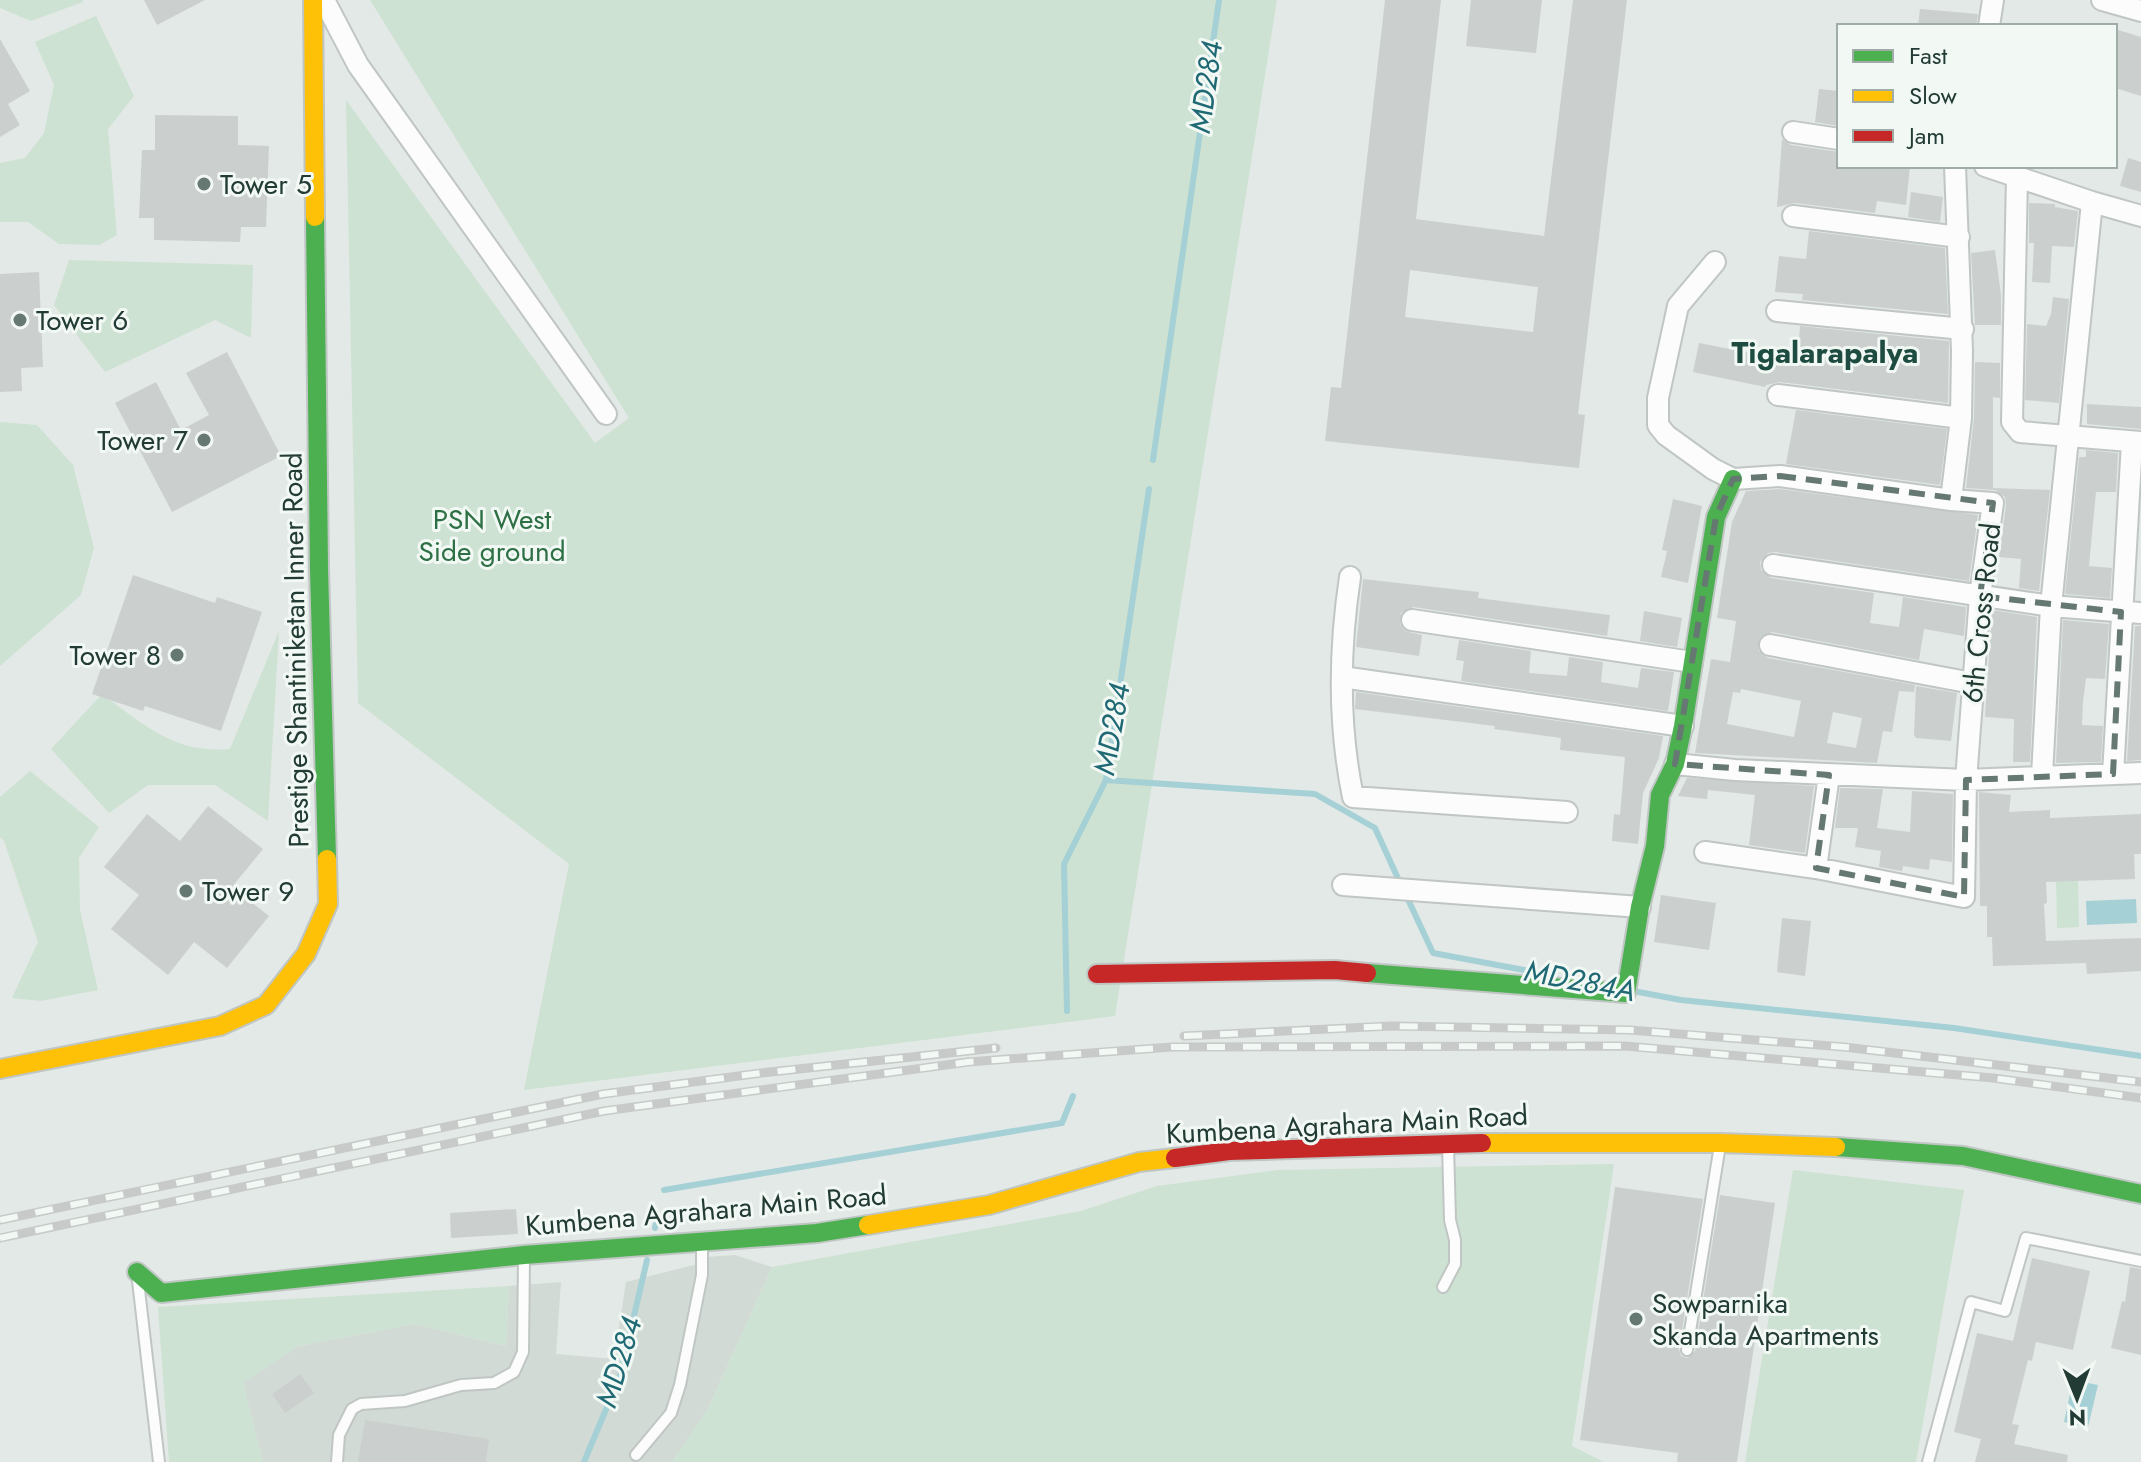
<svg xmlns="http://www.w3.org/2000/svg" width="2141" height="1462" font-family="Jost,sans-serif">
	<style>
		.built { fill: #d2dad6 }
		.green { fill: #cde2d2 }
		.water { fill: #a5d0d5 }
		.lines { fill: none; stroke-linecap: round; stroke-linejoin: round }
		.stream { stroke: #a5d0d5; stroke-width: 6 }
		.building { fill: #cbd0ce; fill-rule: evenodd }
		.lane-casing { stroke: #c0c6c3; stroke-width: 14 }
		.street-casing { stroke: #c0c6c3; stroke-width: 24 }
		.fast-casing { stroke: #bfc6c3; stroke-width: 22 }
		.slow-casing { stroke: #bfc6c3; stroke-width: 22 }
		.jam-casing { stroke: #bfc6c3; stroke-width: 22 }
		.lane { stroke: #fbfcfb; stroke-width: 10 }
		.street { stroke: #fbfcfb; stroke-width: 20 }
		.fast { stroke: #4caf50; stroke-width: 18 }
		.slow { stroke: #ffc107; stroke-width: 18 }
		.jam { stroke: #c62828; stroke-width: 18 }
		.rail-casing { stroke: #c7cac9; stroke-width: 9 }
		.rail { stroke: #f2f8f4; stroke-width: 6; stroke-dasharray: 18; stroke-linecap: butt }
		.marked { fill: none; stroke: #667872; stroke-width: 6; stroke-dasharray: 16 10; stroke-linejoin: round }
		.poi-dot { fill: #667872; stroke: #f2f8f4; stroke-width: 3 }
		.labels { text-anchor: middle; stroke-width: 6; stroke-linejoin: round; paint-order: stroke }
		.poi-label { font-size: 28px; fill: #223b34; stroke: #f2f8f4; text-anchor: start }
		.park-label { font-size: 28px; fill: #2e7045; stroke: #f2f8f4 }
		.street-label { font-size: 28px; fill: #223b34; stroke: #f2f8f4 }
		.water-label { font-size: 30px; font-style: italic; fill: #1f6975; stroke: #f2f8f4 }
		.neighbourhood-label { font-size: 30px; font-weight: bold; fill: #1f4c40; stroke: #f2f8f4 }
	</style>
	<rect width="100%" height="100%" fill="#e3e9e6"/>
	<path class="built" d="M735,1255L772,1267L709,1407L672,1462H263L243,1383L298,1346L415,1324L506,1346L509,1286L561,1282L556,1354L614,1359L626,1282L706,1262V1257Z"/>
	<path class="green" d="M0,0H82L83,2L31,21L0,8Z
		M370,0H1277L1115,1016L524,1090L569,864L358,703L346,100L595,443L629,418Z
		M96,16L134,96L108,129L117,235L99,245L59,244L28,222H0V163L25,158L44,133L54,85L35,42Z
		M69,260L253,265L251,338L215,320L105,372L54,305Z
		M0,422L37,425L73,465L94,548L81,595L0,666Z
		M279,631L268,821L215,785H148L109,813L51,749L102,694C144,725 175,754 230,749Z
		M30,771L99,827L79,858L80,910L98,990L41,1001L12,998L38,942L4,841L0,837V797Z
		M2056,874H2078L2079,927L2057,928Z
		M1614,1164L1572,1446L1604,1462H672L709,1407L772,1267L1081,1211L1157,1186L1278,1170Z
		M1793,1170L1964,1190L1916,1462H1745Z
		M509,1286L506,1346L415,1324L298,1346L243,1383L263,1462H169L158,1307Z"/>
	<path class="water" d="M2136,899L2137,923L2087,925L2086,901Z
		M2073,1380L2098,1385L2088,1427L2064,1422Z"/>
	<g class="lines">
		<path class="stream" d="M1153,460L1219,0
			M1106,780L1315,794L1375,828L1401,885
			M1406,895L1433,953L1535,972
			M1633,991L1681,1000L1954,1028L2141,1056
			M1067,1011L1064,864L1106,780L1149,489
			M664,1190L1062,1123L1073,1096
			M655,1228L656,1224
			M584,1462L620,1376L647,1260"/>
	</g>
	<path class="building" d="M144,0H205L157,25Z
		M1385,0H1441L1416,219L1544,236L1573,0H1627L1578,414L1585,415L1579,468L1325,441L1331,387L1341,388ZM1410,270L1538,287L1533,332L1405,317Z
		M1471,0H1542L1536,53L1466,46Z
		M1920,9L1978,14L1976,26H1918Z
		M2115,29L2141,37V96L2115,88Z
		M0,39L30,91L8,104L20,125L0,137Z
		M1819,89L1839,91V126L1815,122Z
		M155,115L238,116V145L269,146L266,227H241L240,242L154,240V218H139L142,150H155Z
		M1782,139L1791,145L1839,152V166H1910L1906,205L1877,201L1875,213L1795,203L1777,207Z
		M2128,158L2141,162V192L2120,186Z
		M1911,192L1943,197L1940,222L1908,217Z
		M2029,203L2055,204V207L2078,211L2074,247L2052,246L2050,283L2032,282L2034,243H2029Z
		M1809,231L1945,248L1948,314L1802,300L1803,294L1775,292L1779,256L1806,259Z
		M1995,250L2001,295V325H1975L1971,253Z
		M39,272L43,367L21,368L22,391L0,392V274Z
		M2053,297L2069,299L2059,403L2025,400L2027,324L2046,326L2051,314Z
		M1800,326L1949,341L1948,403L1780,382L1766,385L1765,387L1693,372L1699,343L1776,358L1777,352L1798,355Z
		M227,352L281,456L172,512L115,403L156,382L181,430L209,415L186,373Z
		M1975,362L2000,363V398L1993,397V488L2050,490L2039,591L2019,588L2021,559L1999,557L2006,505L2005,497L1995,490L1966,488L1974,418Z
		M2087,404L2141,407V429L2087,424Z
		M1796,410L1947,429L1940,485L1786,464Z
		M2086,450L2118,453L2116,492H2096L2089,566L2112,568L2110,598L2065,594L2079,457H2086Z
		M1780,489L1978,515L1969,581L1775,552L1768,553L1760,562L1761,570L1771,578L1874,593L1870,623L1899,627L1903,597L1966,607L1964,636L1924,629L1919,660L1772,632L1760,637L1758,650L1768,658L1915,685L1914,692L1899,691L1892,732L1883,731L1877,763L1695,753L1711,659L1730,662L1736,621L1717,618L1732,522L1746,491ZM1741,689L1801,701L1794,737L1727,724L1733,692L1740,693ZM1833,712L1862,718L1856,748L1827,743Z
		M1673,499L1702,506L1688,583L1661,577L1667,551L1662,550Z
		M133,575L215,603L217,597L262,612L221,731L145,706L143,711L92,694Z
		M1363,579L1479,592L1478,598L1610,615L1607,636L1413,607L1401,613L1400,624L1405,631L1422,635L1419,656L1356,647Z
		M1992,610L2037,617L2030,762H2013L2014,719L1985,717Z
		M1644,611L1682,618L1677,647L1640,641Z
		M2063,620L2109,624L2105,679L2086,678L2083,702L2082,725L2103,726L2101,762L2056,763Z
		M2135,626H2141V760L2127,761Z
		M1459,640L1531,651L1529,673L1567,676L1569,657L1603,662L1601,682L1638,688L1641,668L1674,672L1668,711L1461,681L1464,661L1456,660Z
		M1916,686L1957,693L1951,741L1916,738L1914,735Z
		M1356,692L1663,736L1659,758L1643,793L1638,844L1612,841L1614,814L1620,815L1625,757L1560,750L1561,738L1494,729L1495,726L1355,709Z
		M1687,778L1814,786L1805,853L1749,845L1755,795L1708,790L1707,799L1678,796Z
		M1840,788L1883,789L1877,828L1910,832L1912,791L1953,794L1952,862L1930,859L1929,870L1903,866L1902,871L1879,867L1881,851L1855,847L1858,828H1835Z
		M1979,792L2011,795L2009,812L2050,810V818L2141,814V854H2134L2135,879L2046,882L2047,903L2044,904L2046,941L2141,938V971L2087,974L2086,963L1993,966L1992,937H1987V906H1980Z
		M208,806L263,849L232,887L269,916L227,968L194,942L168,975L111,929L139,895L104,867L147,814L180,841Z
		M1661,895L1716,903L1709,950L1654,942Z
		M1782,918L1811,921L1805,976L1777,972Z
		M1615,1187L1703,1199L1679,1349L1681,1356L1687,1358L1695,1351L1720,1195L1775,1203L1737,1462H1677L1678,1453L1580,1440Z
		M516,1209L518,1234L451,1238L450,1213Z
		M2032,1258L2090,1271L2073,1350L2036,1342L2032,1361L2028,1360L2012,1424L2019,1425L2014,1444L2068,1455L2067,1462H1975L1981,1439L1954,1432L1977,1333L2013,1341Z
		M2130,1267L2141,1269V1355L2111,1348L2122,1301L2125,1302Z
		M300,1374L314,1393L285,1413L272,1394Z
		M365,1420L489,1439L486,1462H358Z"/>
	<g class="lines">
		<defs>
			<path id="lane" d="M138,1281L159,1462
				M1443,1287L1455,1264V1240L1450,1220L1448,1145
				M1687,1350L1720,1145
				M636,1455L671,1413L680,1385L702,1275V1246
				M337,1462L339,1435L352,1409L361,1404L405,1401L461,1385L494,1383L514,1372L523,1352L524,1257
				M1928,1462L1971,1302L2005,1311L2026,1238L2141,1261"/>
			<path id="street" d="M324,0L358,65L606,414
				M2102,0L2141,11
				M1989,26L1993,0
				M1793,132L1839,139
				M1955,166L1962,351L1961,418L1951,500L1993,503L1980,596L1966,780L2141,773
				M1985,166L2092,202L2141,216
				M2017,177L2012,422L2020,432L2141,442
				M1793,216L1959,237
				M1715,262L1678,306L1658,398V425L1666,435L1713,469L1733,479L1780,476L1951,500
				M1777,311L1963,329
				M1778,395L1961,418
				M1773,565L2051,606L2141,613
				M1350,577C1339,650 1338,724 1353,797L1567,812
				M1412,620L1692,662
				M1770,645L1972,683
				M1342,677L1683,726
				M1675,764L1735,770L1966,780L1964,897L1816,868L1705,852
				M2113,774L2132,442
				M2042,776L2051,606L2092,202
				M1816,868L1829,775
				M1343,885L1640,907"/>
			<path id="fast" d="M315,217L319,569L327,859
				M1367,973L1626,993L1640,907L1655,846L1660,795L1675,764L1683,726L1716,517L1733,479
				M1836,1147L1963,1156L2141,1194
				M137,1272L161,1293L524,1255L817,1233L868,1225"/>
			<path id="slow" d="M313,0L315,217
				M0,1069L220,1026L266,1005L306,954L328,904L327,859
				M1482,1143H1720L1836,1147
				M868,1225L989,1205L1139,1162L1175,1158"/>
			<path id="jam" d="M1097,974L1335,970L1367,973
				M1175,1158L1229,1151L1482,1143"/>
		</defs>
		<use href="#lane" class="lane-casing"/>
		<use href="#street" class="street-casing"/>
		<use href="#fast" class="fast-casing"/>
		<use href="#slow" class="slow-casing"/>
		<use href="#jam" class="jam-casing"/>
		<use href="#lane" class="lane"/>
		<use href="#street" class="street"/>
		<use href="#fast" class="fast"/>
		<use href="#slow" class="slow"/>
		<use href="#jam" class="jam"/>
		<defs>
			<path id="rail" d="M1184,1036L1391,1026L1630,1030L1844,1047L2141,1082
				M0,1220L603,1094L761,1073L996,1048
				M0,1238L604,1111L968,1062L1172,1047L1625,1046L1993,1078L2141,1098"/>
		</defs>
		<use href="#rail" class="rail-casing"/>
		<use href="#rail" class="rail"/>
	</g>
	<path class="marked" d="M1780,476L1993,503L1980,596L2121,612L2113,774L1966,780L1964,897L1816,868L1829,775L1675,764L1716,517L1733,479Z"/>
	<g class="poi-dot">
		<circle cx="204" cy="184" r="8"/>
		<circle cx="20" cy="320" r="8"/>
		<circle cx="204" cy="440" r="8"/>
		<circle cx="177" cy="655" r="8"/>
		<circle cx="186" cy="891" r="8"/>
		<circle cx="1636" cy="1319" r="8"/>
	</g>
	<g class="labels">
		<g class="poi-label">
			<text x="220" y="194">Tower 5</text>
			<text x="36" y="330">Tower 6</text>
			<text x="188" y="450" text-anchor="end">Tower 7</text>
			<text x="161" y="665" text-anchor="end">Tower 8</text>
			<text x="202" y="901">Tower 9</text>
			<text x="1652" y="1313">Sowparnika<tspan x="1652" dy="32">Skanda Apartments</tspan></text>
		</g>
		<g class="park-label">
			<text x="492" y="529">PSN West<tspan x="492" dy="32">Side ground</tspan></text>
		</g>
		<g class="street-label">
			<text transform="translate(1981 613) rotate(-84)" y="10">6th Cross Road</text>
			<text transform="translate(295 650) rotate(-91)" y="10">Prestige Shantiniketan Inner Road</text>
			<text transform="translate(1347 1124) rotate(-3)" y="10">Kumbena Agrahara Main Road</text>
			<text transform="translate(706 1210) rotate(-5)" y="10">Kumbena Agrahara Main Road</text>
		</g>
		<g class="water-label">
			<text transform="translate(1206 87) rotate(-82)" y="10">MD284</text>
			<text transform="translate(1112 729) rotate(-80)" y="10">MD284</text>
			<text transform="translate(1580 981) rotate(11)" y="10">MD284A</text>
			<text transform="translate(619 1362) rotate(-73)" y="10">MD284</text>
		</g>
		<g class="neighbourhood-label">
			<text x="1825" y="363">Tigalarapalya</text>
		</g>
	</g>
	<rect x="1837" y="24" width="280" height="144" fill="#f2f8f4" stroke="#9faca7" stroke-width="2"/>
	<rect x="1853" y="50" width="40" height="12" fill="#4caf50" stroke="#9faca7" stroke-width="2"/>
	<text x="1909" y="64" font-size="24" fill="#223b34">Fast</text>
	<rect x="1853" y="90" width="40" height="12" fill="#ffc107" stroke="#9faca7" stroke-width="2"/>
	<text x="1909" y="104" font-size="24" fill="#223b34">Slow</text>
	<rect x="1853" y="130" width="40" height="12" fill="#c62828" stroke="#9faca7" stroke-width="2"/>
	<text x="1909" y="144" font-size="24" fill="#223b34">Jam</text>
	<g transform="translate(2077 1398) rotate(179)" stroke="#f2f8f4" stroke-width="6" paint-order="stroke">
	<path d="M0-6L14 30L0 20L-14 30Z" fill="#223b34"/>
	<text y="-12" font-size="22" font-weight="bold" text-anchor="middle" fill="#223b34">N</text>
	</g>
</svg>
